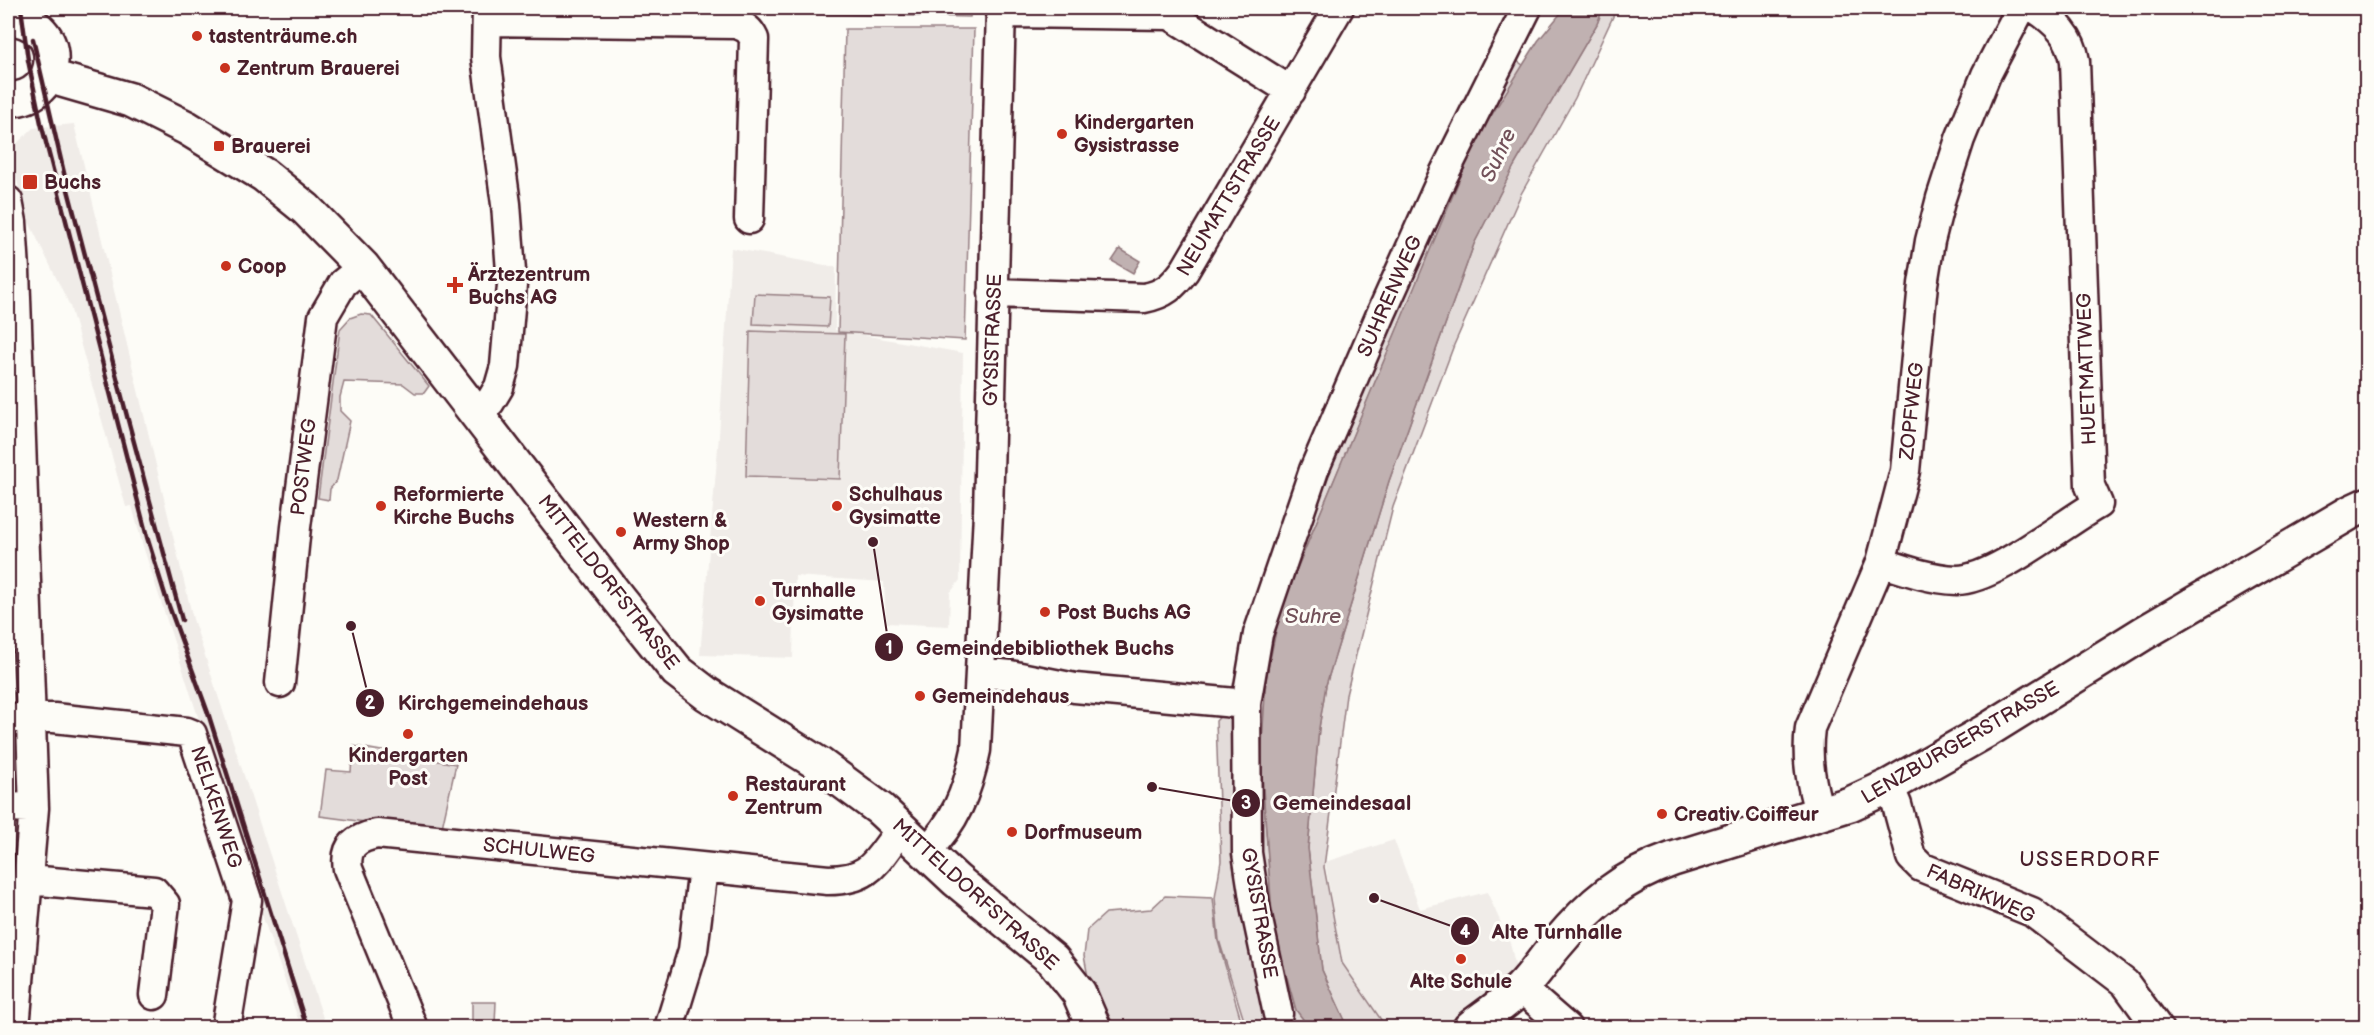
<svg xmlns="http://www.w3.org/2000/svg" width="2374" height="1035" font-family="'Balsamiq Sans',sans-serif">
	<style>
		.built { fill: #f0ece8 }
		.green { fill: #e3dcda; stroke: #967e82; stroke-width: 1.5 }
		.water { fill: #c0b1b1; stroke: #91777b; stroke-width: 1.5 }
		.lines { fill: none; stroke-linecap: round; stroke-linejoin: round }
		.minor-casing { stroke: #4a1f2b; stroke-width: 33 }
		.major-casing { stroke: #4a1f2b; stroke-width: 38 }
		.minor { stroke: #fdfcf7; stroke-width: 28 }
		.major { stroke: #fdfcf7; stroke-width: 33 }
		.rail { stroke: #4a1f2b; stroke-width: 4.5 }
		.poi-dot { fill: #c8321e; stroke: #fdfcf7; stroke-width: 2 }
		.labels { text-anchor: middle; stroke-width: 6; stroke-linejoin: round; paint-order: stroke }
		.poi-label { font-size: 20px; font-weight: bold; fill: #4a1f2b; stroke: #fdfcf7; text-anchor: start }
		.street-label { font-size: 20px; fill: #4a1f2b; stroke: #fdfcf7 }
		.water-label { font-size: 21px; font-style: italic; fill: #73525a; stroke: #fdfcf7 }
		.neighbourhood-label { font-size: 21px; letter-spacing: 1.5px; fill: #4a1f2b; stroke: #fdfcf7 }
		.leader { fill: none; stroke: #4a1f2b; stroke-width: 2 }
		.callout-dot { fill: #4a1f2b; stroke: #fdfcf7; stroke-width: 2 }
		.mark-label { font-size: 18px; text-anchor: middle; font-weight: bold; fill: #fff }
		.callout-label { font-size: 21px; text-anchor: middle; font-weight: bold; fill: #4a1f2b; stroke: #fdfcf7; stroke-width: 6; stroke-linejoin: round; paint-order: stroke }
	</style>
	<rect width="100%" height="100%" fill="#fdfcf7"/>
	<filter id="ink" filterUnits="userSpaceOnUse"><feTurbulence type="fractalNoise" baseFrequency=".0167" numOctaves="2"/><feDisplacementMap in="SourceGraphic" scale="12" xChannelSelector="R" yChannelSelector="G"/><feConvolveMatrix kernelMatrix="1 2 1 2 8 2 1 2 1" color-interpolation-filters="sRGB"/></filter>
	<g filter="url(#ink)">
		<path class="built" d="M74,124L193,619L326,1027H301L261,912L142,543L132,506L126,507L70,306L28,220L9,151L33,128Z
			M731,248L836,267L835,330L963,353L960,580L950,593L949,626L886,623L884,582L795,576L793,658L700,655L719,436Z
			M1394,840L1420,909L1487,892L1510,943L1521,988L1469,1027H1386L1342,963L1325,862Z"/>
		<path class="green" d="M781,8H971L970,17L781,13Z
			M1603,8H1617L1575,98L1521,194L1454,345L1393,507L1346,695L1324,867L1342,963L1386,1027L1348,1028L1322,970L1308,848L1319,728L1326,685L1389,481L1474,244L1514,166L1597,24Z
			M845,29H974L965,340L838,332Z
			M1512,57L1524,66L1447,211L1281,607L1266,679L1261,760L1273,927L1296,1010L1309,1027H1246L1219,940L1215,898L1221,861L1216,721L1249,685L1308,512L1404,283Z
			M755,294L830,297L828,327L753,324Z
			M361,314L371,315L429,386L424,393H415L403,384L344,382L340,397V411L350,421L337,480L330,489L329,500L318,498L340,329L350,318Z
			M750,331L845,334L840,479L746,476Z
			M353,746L456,764L441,832L320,816L326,770L351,772Z
			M1165,896L1213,898L1218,941L1243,1027H1115L1088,977L1084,956L1087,930L1106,913L1151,909Z
			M472,1002H496L495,1024H472Z"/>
		<path class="water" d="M1565,8H1603L1597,24L1514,166L1474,244L1389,481L1326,685L1319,728L1308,848L1322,970L1348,1027H1309L1296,1010L1273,927L1261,760L1266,679L1281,607L1476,140L1538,41Z
			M1120,249L1140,261L1133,273L1112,261Z"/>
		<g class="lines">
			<defs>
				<path id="minor" d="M1000,13L1170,15L1291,91
					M487,21L736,24C746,27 750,30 754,39L749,219
					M8,201L12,222L15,270L34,808L15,1028
					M993,293L1144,298C1165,294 1173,286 1185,270L1339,8
					M477,415L490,402L499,387L505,366L512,285L506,204L486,57L487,8
					M1881,562C1905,570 1930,579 1957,580C1994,580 2064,523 2098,504L2090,486L2075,61C2071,36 2056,22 2035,8
					M980,672L1010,675L1075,688L1246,704
					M280,683L296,527L323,317L343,283L363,267
					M8,718H54L187,732L192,734L247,900L226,1028
					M1889,786L1897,805L1911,857L1921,867L2032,912L2125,983L2158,1028
					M8,807L34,808
					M1820,815C1811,785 1806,759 1810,728L1881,562L1905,471L1923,284L1930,241L1941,198L1960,139L1986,75L2021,8
					M925,853C956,821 967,793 976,750L988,513L1001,8
					M29,880L154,891L165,904L154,995
					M1521,988L1567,1028
					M1278,1014L1256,911L1247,853L1246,704L1258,634L1314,470L1381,314L1443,176L1527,8
					M413,1028L348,869C344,846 357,838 377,834L828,880C873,880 876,860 901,829
					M669,1028L693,950L703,868"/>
				<path id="major" d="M8,18C69,21 62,101 8,99
					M48,76L131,100L187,128L264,175L306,209L363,267L619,599L677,671L707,694L819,764L880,809L956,880L1053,960L1079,993L1094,1028
					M1470,1028C1487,1015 1506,1002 1521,988C1534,975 1544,959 1556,945C1590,904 1622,877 1673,859L1850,804L1889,786L1986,731L2144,633L2351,512L2366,505"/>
			</defs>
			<use href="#minor" class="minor-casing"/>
			<use href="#major" class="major-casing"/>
			<use href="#minor" class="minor"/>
			<use href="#major" class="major"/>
			<path class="rail" d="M21,8L28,60L41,123L147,537L166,598L208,713L307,1028
				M33,39L67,186L128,420L182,620"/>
		</g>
	</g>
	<g class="poi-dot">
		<circle cx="197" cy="36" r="6"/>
		<circle cx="225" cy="68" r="6"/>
		<circle cx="1062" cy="134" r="6"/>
		<rect x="213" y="140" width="12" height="12" rx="3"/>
		<rect x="22" y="174" width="16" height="16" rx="3"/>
		<circle cx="226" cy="266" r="6"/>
		<path d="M452 276h6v6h6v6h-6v6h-6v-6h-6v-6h6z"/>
		<circle cx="381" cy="506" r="6"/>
		<circle cx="837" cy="506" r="6"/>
		<circle cx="621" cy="532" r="6"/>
		<circle cx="760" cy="601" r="6"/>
		<circle cx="1045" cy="612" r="6"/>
		<circle cx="920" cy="696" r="6"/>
		<circle cx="408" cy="734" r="6"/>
		<circle cx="733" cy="796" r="6"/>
		<circle cx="1662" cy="814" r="6"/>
		<circle cx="1012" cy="832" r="6"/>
		<circle cx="1461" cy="959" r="6"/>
	</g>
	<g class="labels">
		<g class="poi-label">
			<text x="209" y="43">tastenträume.ch</text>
			<text x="237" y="75">Zentrum Brauerei</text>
			<text x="1074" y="129">Kindergarten<tspan x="1074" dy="23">Gysistrasse</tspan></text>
			<text x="231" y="153">Brauerei</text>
			<text x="44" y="189">Buchs</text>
			<text x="238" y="273">Coop</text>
			<text x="468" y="281">Ärztezentrum<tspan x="468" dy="23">Buchs AG</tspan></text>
			<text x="393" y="501">Reformierte<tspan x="393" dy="23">Kirche Buchs</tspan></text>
			<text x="849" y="501">Schulhaus<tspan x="849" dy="23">Gysimatte</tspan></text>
			<text x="633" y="527">Western &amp;<tspan x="633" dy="23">Army Shop</tspan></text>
			<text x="772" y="597">Turnhalle<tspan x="772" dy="23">Gysimatte</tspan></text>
			<text x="1057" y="619">Post Buchs AG</text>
			<text x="932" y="703">Gemeindehaus</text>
			<text x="408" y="762" text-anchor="middle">Kindergarten<tspan x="408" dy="23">Post</tspan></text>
			<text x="745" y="791">Restaurant<tspan x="745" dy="23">Zentrum</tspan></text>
			<text x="1674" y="821">Creativ Coiffeur</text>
			<text x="1024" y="839">Dorfmuseum</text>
			<text x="1461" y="988" text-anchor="middle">Alte Schule</text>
		</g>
		<g class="street-label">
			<text transform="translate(1228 196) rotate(-59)" y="7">NEUMATTSTRASSE</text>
			<text transform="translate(1389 296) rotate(-66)" y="7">SUHRENWEG</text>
			<text transform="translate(992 340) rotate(-88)" y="7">GYSISTRASSE</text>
			<text transform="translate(2086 369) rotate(-92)" y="7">HUETMATTWEG</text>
			<text transform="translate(1911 411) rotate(-84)" y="7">ZOPFWEG</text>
			<text transform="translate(303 467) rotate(-83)" y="7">POSTWEG</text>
			<text transform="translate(609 582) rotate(52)" y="7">MITTELDORFSTRASSE</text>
			<text transform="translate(1960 742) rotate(-30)" y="7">LENZBURGERSTRASSE</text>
			<text transform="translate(217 807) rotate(72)" y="7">NELKENWEG</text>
			<text transform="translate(539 850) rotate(6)" y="7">SCHULWEG</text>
			<text transform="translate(1981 893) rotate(24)" y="7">FABRIKWEG</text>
			<text transform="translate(976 894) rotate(42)" y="7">MITTELDORFSTRASSE</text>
			<text transform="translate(1260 913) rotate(80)" y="7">GYSISTRASSE</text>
		</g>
		<g class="water-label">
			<text transform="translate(1498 155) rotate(-65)" y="7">Suhre</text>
			<text x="1313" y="623">Suhre</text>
		</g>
		<g class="neighbourhood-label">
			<text x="2090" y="866">USSERDORF</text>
		</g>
	</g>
	<path class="leader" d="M873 542L889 647M351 626L370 703M1152 787L1246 803M1374 898L1465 931"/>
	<g class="callout-dot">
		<circle cx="873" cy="542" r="6"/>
		<circle cx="351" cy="626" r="6"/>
		<circle cx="1152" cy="787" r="6"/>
		<circle cx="1374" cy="898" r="6"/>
		<circle cx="889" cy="647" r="15"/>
		<circle cx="370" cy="703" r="15"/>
		<circle cx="1246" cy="803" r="15"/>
		<circle cx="1465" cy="931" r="15"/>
	</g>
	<g class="mark-label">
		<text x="889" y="654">1</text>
		<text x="370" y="709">2</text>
		<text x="1246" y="809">3</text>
		<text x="1465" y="938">4</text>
	</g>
	<g class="callout-label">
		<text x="1045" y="655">Gemeindebibliothek Buchs</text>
		<text x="493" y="710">Kirchgemeindehaus</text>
		<text x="1342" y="810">Gemeindesaal</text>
		<text x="1557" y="939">Alte Turnhalle</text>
	</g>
	<rect width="2374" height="1035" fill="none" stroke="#fdfcf7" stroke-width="30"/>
	<rect x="15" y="15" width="2344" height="1005" fill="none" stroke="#4a1f2b" stroke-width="2" filter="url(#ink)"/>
</svg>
